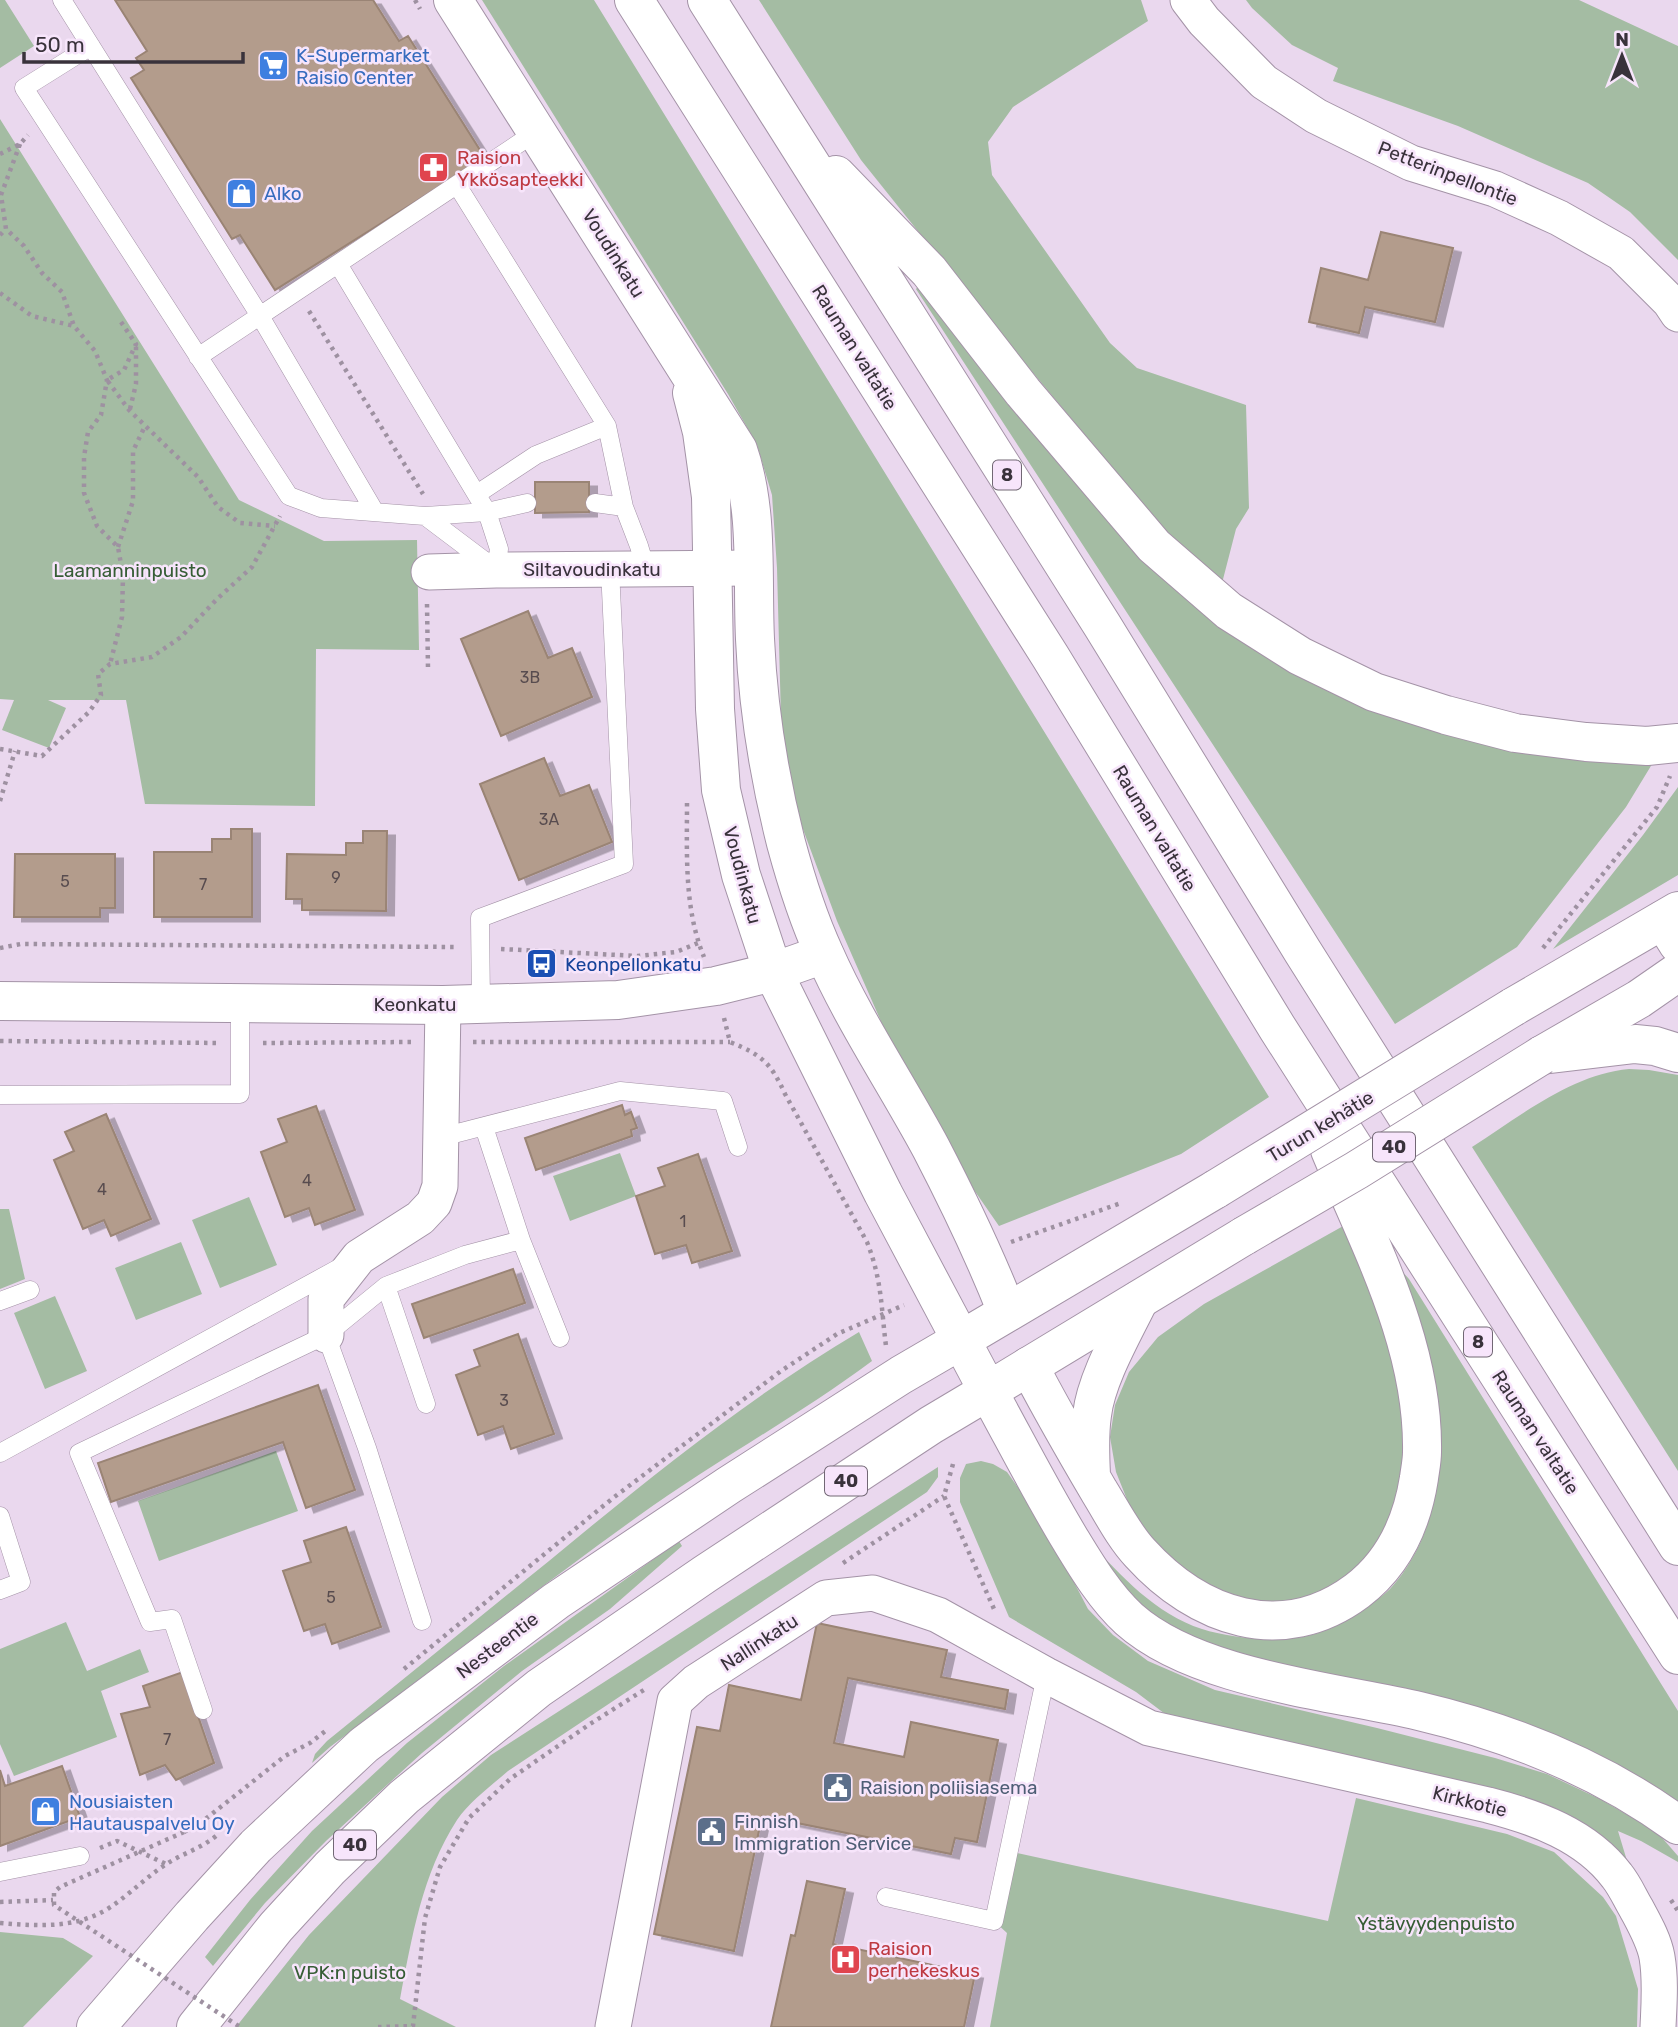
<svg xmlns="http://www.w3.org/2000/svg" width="1678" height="2027" font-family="Rubik,sans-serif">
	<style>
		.green { fill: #a4bca3 }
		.building { fill: #b39c8c; stroke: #9a8474; stroke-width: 2; filter: url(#shadow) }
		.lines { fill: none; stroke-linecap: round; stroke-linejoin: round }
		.service-casing { stroke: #a493a7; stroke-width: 19 }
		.minor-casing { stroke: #a493a7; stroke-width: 37 }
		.tertiary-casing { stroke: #a493a7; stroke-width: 40 }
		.secondary-casing { stroke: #a493a7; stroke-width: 40 }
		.primary-casing { stroke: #a493a7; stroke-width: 40 }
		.trunk-casing { stroke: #a493a7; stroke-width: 40 }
		.motorway-casing { stroke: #a493a7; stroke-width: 40 }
		.path { stroke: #9e91a1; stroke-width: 4.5; stroke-dasharray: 3.5 5; stroke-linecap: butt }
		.service { stroke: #fff; stroke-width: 18 }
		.minor { stroke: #fff; stroke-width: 35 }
		.tertiary { stroke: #fff; stroke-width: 38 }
		.secondary { stroke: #fff; stroke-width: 38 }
		.primary { stroke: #fff; stroke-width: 38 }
		.trunk { stroke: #fff; stroke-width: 38 }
		.motorway { stroke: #fff; stroke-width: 38 }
		.trunk-bridge-casing { stroke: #a493a7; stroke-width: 40; stroke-linecap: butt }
		.path-bridge { stroke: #9e91a1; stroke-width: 4.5; stroke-dasharray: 3.5 5; stroke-linecap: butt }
		.trunk-bridge { stroke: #fff; stroke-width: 38 }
		.labels { text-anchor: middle; stroke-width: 5; stroke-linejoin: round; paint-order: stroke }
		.number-label { font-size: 16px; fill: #584c4f }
		.shield { fill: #f7e5fb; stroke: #726875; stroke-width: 2 }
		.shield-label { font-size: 18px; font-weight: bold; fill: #39323b }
		.shop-label { font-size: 19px; fill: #366cbe; stroke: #f7e5fb; text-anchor: start }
		.health-label { font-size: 19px; fill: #be3a42; stroke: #f7e5fb; text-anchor: start }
		.street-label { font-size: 19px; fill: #39323b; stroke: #f7e5fb }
		.park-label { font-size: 19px; fill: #365d35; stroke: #f7e5fb }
		.transit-label { font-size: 19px; fill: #164399; stroke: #f7e5fb; text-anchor: start }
		.service-label { font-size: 19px; fill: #4e5e75; stroke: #f7e5fb; text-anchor: start }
	</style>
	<defs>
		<filter id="shadow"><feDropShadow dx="8" dy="4.5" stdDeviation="0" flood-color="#0004"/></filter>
	</defs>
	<rect width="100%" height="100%" fill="#ead8ee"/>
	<path class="green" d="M0,0H5L34,46L0,68Z
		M482,0H594L1269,1097L1181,1154L999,1226L922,1115L837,921L794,805L781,719L777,568L772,495L757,445L728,394Z
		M759,0H1141L1148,21L1013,107L988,142L992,175L1110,343L1137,368L1246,405L1249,508L1236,529L1221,587L1156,520L993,325L861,160Z
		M1246,0H1579L1678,46V260L1630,212L1588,183L1458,126L1333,81L1338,68L1292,45L1252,8Z
		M0,119L239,500L324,541L417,540L419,650L316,649L315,806L145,804L126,700H48L66,708L49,748L2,730L14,700L0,699Z
		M921,283L1284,663L1657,756L1626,807L1517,947L1395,1024L916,289Z
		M1678,787V875L1553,949L1643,835Z
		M1629,1069L1649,1070L1678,1075V1471L1472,1147C1519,1117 1572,1074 1629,1069Z
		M620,1153L636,1196L570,1221L553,1176Z
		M249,1197L277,1265L220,1288L192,1220Z
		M0,1209H9L25,1279L0,1289Z
		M1345,1225L1391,1347L1409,1454L1390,1526L1347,1582L1291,1607L1227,1597L1180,1567L1138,1527L1116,1472L1110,1437L1115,1405L1129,1372L1158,1337L1204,1304Z
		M181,1242L202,1294L136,1320L115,1268Z
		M1400,1269L1409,1279L1678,1711V1811L1151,1630L1089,1542C1122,1576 1155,1614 1202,1629C1233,1639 1286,1644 1318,1633C1336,1627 1354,1617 1369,1605C1376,1600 1384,1595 1390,1589C1425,1551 1440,1497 1440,1446Z
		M55,1296L87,1371L45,1389L14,1313Z
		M859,1332L872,1361C797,1417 713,1462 637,1517C533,1592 432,1670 330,1747L312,1763L315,1754L327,1741C401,1681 475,1621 549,1561C648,1479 749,1397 859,1332Z
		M276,1451L298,1511L159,1561L138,1501Z
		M981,1461L993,1464L1007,1472L1042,1521L1088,1609L1113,1635L1148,1661L1215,1690L1377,1728L1495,1758L1547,1774L1600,1799L1657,1832L1678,1856V1862L1641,1841L1618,1831L1631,1874L1600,1836L1177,1723L1136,1692L1009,1617L960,1502V1478L966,1464Z
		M938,1467V1477L927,1492L508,1771C491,1786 470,1801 457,1820C422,1874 412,1937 400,1999L456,2027H236L309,1935L442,1797L491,1755Z
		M679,1541L682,1546L610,1609L522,1671L422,1753L326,1841L265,1903L213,1966L205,1957L250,1900L312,1831L407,1743L504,1666Z
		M66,1622L87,1671L140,1649L149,1672L101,1691L117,1737L14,1776L0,1744V1649Z
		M1356,1798L1507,1834L1554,1852L1603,1897L1616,1916L1638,1989L1637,2027H990L1007,1933L994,1921L1008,1851L1328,1921Z
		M0,1932L63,1938L93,1956L23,2027H0Z"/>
	<path class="building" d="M115,0H373L399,41L408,36L485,158L275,290L240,235L232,239L131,78L144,70L136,58L147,51Z
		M1381,232L1453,248L1435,322L1365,307L1359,333L1309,322L1321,268L1368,280Z
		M535,482H589V512L535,513Z
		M528,611L548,658L572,648L592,697L501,736L461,639Z
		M544,758L560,796L589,785L612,842L519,880L480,784Z
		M231,829H252V917H154V852H212V839H231Z
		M363,831H387L386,911L302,910V899H286L287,854L346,855V843H363Z
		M15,854H115V908H100V917H14Z
		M622,1105L625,1115L631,1112L637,1128L631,1130L632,1136L536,1170L525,1138Z
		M316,1106L355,1210L315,1225L309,1208L285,1217L261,1152L287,1142L278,1119Z
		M106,1114L151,1219L111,1236L104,1220L83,1229L54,1160L74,1151L65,1132Z
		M698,1154L732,1251L692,1263L686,1245L655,1254L636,1196L665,1186L658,1168Z
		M513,1269L525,1303L424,1338L412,1304Z
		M518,1334L554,1434L511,1449L503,1426L478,1435L456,1375L480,1366L474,1350Z
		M318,1385L355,1490L306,1508L283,1442L111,1502L98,1463Z
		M346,1527L381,1627L332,1644L325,1624L304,1631L283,1571L311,1562L304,1541Z
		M817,1623L947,1650L941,1677L1008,1690L1005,1709L848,1678L834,1743L904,1757L911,1722L998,1740L977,1842L955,1838L951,1854L762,1816L734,1951L654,1934L697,1727L720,1731L729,1685L801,1700Z
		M183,1672L214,1763L176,1780L165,1765L140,1775L121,1714L150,1707L143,1686Z
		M62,1766L80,1817L0,1846V1770L5,1786Z
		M807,1881L845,1889L833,1944L975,1974L964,2027H771L791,1935L795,1936Z"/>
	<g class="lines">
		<defs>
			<path id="service" d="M62,0L260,316L375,512
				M91,46L24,88L289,496L321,508L425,516L487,512L527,503
				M457,185L607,426L624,507L639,546L646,569
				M338,264L487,512L499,549L496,570
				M198,357L536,132
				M477,494L536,455L607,426
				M595,503L624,507
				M425,516L494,568
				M481,1005L480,918L624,864L610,569
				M0,1095L240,1094V1003
				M484,1127L521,1240L560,1338
				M442,1137L620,1091L723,1101L738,1147
				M0,1301L30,1290
				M326,1335L367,1448L422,1621
				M426,1404L386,1286L465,1255L521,1240
				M0,1453L341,1267
				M0,1516L21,1582L0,1590
				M203,1710L172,1619L150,1622L79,1453L326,1335L386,1286
				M0,1872L80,1856
				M886,1897L994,1921L1046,1675"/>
			<path id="minor" d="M1188,0L1204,21L1264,82L1316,116L1411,163L1495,189L1559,218L1621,253L1670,302L1678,314
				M429,572L496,570L754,568
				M326,1335V1299L359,1257L420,1218L434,1203L440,1186L443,1005
				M613,2027L675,1701L696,1682L826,1598L873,1593L938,1615L1046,1675L1149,1728L1488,1805C1535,1817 1586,1835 1617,1876C1625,1886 1630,1898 1636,1908C1644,1923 1654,1940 1657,1957C1661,1980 1659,2004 1658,2027"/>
			<path id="tertiary" d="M0,1001L443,1005L618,1000L716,986L773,972L824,954"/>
			<path id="secondary" d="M453,0L738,450C759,511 752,576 755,639C758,708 769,776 786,843C796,880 808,918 824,953C854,1021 896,1083 931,1148C959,1202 985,1256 1007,1312
				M692,393L702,432L711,497L715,709L721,790L741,875L773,972L883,1193L961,1340"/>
			<path id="primary" d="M96,2027L192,1916L256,1846L364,1745L556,1601L729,1485L901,1375L961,1340
				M196,2027L276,1927L330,1868L404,1797L539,1688L705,1574L931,1425L988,1391"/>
			<path id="trunk" d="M1513,1007L1678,911
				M1542,1055L1639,999L1678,972
				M1216,1189L961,1340L988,1391L1244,1236"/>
			<path id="motorway" d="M634,0L1050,656L1278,1029L1678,1655
				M707,0L1102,625L1303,952L1678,1546
				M836,175L929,271L1023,392L1154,546L1229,611L1300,656L1374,692L1446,715L1515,733L1586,742L1647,746L1678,743
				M1663,920L1678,944
				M1542,1055L1635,1044L1655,1046L1678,1053
				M1029,1366C1051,1409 1075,1450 1099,1491C1112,1512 1124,1536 1140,1553C1198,1617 1282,1647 1357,1591C1394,1563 1412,1523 1419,1478C1420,1470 1422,1461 1422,1452C1424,1345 1370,1246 1330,1150
				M988,1391C1015,1440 1041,1491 1070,1539C1087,1567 1105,1597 1129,1619C1196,1679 1333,1691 1419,1711C1512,1733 1600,1768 1678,1825
				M1091,1475C1090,1455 1089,1435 1092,1415C1096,1379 1123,1333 1139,1300"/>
		</defs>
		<use href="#service" class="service-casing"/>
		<use href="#minor" class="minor-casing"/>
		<use href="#tertiary" class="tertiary-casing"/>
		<use href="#secondary" class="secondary-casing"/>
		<use href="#primary" class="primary-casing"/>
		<use href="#trunk" class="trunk-casing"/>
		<use href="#motorway" class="motorway-casing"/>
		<path class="path" d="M415,0L420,9
			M20,144L1,195L6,229L24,246L42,273L62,292L74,326L95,351L107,380L101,415L88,432L84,457V493L97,526L118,547L123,576L122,617L110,664
			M0,154L20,144L28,135
			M0,235L6,229
			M0,293L32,316L74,326
			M309,311L423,494
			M121,322L136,344L124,370L107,380L129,410L198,477L218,507L240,523L275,526
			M130,409L136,384V345
			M118,547L133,501V451L145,426
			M427,604L428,669
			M0,749L42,756L89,712L101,695L98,674L110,664L152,657L181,637L217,599L252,567L280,516
			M0,801L15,751
			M687,803C687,854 684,909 704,957
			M0,948L21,944L457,947
			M1543,948L1657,807L1670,776
			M501,949L638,956L676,952L698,943
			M724,1018L730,1042C762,1055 771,1063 785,1094L867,1242C882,1280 881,1307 886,1346
			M0,1041L220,1043
			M473,1042H730
			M263,1043L412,1042
			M1011,1242L1121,1203
			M953,1464L944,1496L994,1609
			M843,1563L944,1496
			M404,1669L613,1498L781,1371L837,1334L904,1305
			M184,1832L203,1821L285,1756L310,1743L328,1729
			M100,1848L117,1841L166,1864
			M1671,1900L1678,1911
			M0,1902L53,1900
			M0,1923C38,1926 76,1929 109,1908C129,1895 145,1878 165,1865C181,1854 200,1849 216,1836
			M378,2027L413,2026L425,1918L440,1867L469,1818L510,1779L590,1724L647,1688"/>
		<use href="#service" class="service"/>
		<use href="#minor" class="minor"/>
		<use href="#tertiary" class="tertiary"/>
		<use href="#secondary" class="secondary"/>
		<use href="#primary" class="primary"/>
		<use href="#trunk" class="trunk"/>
		<use href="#motorway" class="motorway"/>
		<defs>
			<path id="trunk-bridge" d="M1216,1189L1513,1007
				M1244,1236L1357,1170L1542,1055"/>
		</defs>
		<use href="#trunk-bridge" class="trunk-bridge-casing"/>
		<path class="path-bridge" d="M184,1832L60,1887L54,1892V1905L240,2027"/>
		<use href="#trunk-bridge" class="trunk-bridge"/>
	</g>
	<defs>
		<symbol id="supermarket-square" viewBox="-11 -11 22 22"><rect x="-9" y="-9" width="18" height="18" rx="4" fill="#3f7fe0" stroke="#f7e5fb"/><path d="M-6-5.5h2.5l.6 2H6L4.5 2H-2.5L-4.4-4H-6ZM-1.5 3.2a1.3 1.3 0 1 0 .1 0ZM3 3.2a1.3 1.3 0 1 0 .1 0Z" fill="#fff"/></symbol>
		<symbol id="pharmacy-square" viewBox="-11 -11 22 22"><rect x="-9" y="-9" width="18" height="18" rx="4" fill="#e0444e" stroke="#f7e5fb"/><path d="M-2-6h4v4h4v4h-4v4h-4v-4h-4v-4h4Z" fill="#fff"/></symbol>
		<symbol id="shop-square" viewBox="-11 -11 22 22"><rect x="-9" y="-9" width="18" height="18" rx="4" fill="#3f7fe0" stroke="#f7e5fb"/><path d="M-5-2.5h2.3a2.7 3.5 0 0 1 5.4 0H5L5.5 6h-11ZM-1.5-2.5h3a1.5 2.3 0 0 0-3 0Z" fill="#fff"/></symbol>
		<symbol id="bus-square" viewBox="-11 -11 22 22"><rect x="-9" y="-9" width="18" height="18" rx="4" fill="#1a4fb4" stroke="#f7e5fb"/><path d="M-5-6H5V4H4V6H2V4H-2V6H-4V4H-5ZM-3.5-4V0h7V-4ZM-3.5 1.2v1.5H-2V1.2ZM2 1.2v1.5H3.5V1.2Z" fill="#fff"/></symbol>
		<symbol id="civic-square" viewBox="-11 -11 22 22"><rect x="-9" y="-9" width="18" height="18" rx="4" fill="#5c6f8a" stroke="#f7e5fb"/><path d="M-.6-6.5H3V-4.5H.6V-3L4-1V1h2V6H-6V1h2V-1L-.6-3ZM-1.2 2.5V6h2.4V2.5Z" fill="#fff"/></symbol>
		<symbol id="hospital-square" viewBox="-11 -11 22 22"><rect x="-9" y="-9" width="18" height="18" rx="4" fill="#e0444e" stroke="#f7e5fb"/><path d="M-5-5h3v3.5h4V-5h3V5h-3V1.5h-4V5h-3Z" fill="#fff"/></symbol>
	</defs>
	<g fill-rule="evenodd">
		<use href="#supermarket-square" x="256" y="48" width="35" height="35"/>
		<use href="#pharmacy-square" x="416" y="150" width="35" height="35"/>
		<use href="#shop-square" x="224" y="176" width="35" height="35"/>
		<use href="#bus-square" x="524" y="946" width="35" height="35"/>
		<use href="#civic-square" x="820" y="1770" width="35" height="35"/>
		<use href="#shop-square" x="28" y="1794" width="35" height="35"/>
		<use href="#civic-square" x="694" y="1814" width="35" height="35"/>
		<use href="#hospital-square" x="828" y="1942" width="35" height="35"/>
	</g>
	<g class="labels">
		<g class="number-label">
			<text x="530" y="683">3B</text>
			<text x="549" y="825">3A</text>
			<text x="336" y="883">9</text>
			<text x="65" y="887">5</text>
			<text x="203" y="890">7</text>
			<text x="307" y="1186">4</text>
			<text x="102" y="1195">4</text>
			<text x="683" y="1227">1</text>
			<text x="504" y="1406">3</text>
			<text x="331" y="1603">5</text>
			<text x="167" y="1745">7</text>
		</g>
		<g class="shield">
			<rect x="993" y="460.5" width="28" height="29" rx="5"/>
			<rect x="1373" y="1132.5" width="42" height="29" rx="5"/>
			<rect x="1464" y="1327.5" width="28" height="29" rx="5"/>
			<rect x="825" y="1466.5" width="42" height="29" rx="5"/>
			<rect x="334" y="1830.5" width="42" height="29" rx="5"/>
		</g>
		<g class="shield-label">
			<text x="1007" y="481">8</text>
			<text x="1394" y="1153">40</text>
			<text x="1478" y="1348">8</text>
			<text x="846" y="1487">40</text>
			<text x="355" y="1851">40</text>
		</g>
		<g class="shop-label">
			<text x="296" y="62">K-Supermarket<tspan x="296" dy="22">Raisio Center</tspan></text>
			<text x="264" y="200">Alko</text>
			<text x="69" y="1808">Nousiaisten<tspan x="69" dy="22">Hautauspalvelu Oy</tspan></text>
		</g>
		<g class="health-label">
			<text x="457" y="164">Raision<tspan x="457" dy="22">Ykkösapteekki</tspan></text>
			<text x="868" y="1955">Raision<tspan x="868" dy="22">perhekeskus</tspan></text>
		</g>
		<g class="street-label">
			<text transform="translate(1448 173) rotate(21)" y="7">Petterinpellontie</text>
			<text transform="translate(614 253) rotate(58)" y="7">Voudinkatu</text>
			<text transform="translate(855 347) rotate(58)" y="7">Rauman valtatie</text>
			<text x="592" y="576">Siltavoudinkatu</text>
			<text transform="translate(1155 828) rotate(59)" y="7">Rauman valtatie</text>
			<text transform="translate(743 875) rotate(75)" y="7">Voudinkatu</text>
			<text x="415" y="1011">Keonkatu</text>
			<text transform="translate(1320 1126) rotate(-31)" y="7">Turun kehätie</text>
			<text transform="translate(1536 1432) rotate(57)" y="7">Rauman valtatie</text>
			<text transform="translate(759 1642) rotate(-33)" y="7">Nallinkatu</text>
			<text transform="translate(497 1645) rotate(-37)" y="7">Nesteentie</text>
			<text transform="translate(1470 1801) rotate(14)" y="7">Kirkkotie</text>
		</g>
		<g class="park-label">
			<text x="130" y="577">Laamanninpuisto</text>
			<text x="1436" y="1930">Ystävyydenpuisto</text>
			<text x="350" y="1979">VPK:n puisto</text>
		</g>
		<g class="transit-label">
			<text x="565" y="971">Keonpellonkatu</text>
		</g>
		<g class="service-label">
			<text x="860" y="1794">Raision poliisiasema</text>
			<text x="734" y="1828">Finnish<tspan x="734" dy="22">Immigration Service</tspan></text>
		</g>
	</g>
	<g transform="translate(1622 56)" stroke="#f7e5fb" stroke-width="5" paint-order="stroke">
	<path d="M0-5L12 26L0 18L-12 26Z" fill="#39323b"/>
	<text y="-10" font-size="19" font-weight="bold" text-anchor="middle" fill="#39323b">N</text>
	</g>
	<path d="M24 52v10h219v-10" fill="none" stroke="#39323b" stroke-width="3.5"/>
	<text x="35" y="52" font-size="21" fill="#39323b" stroke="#f7e5fb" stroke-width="5" paint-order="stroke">50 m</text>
</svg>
